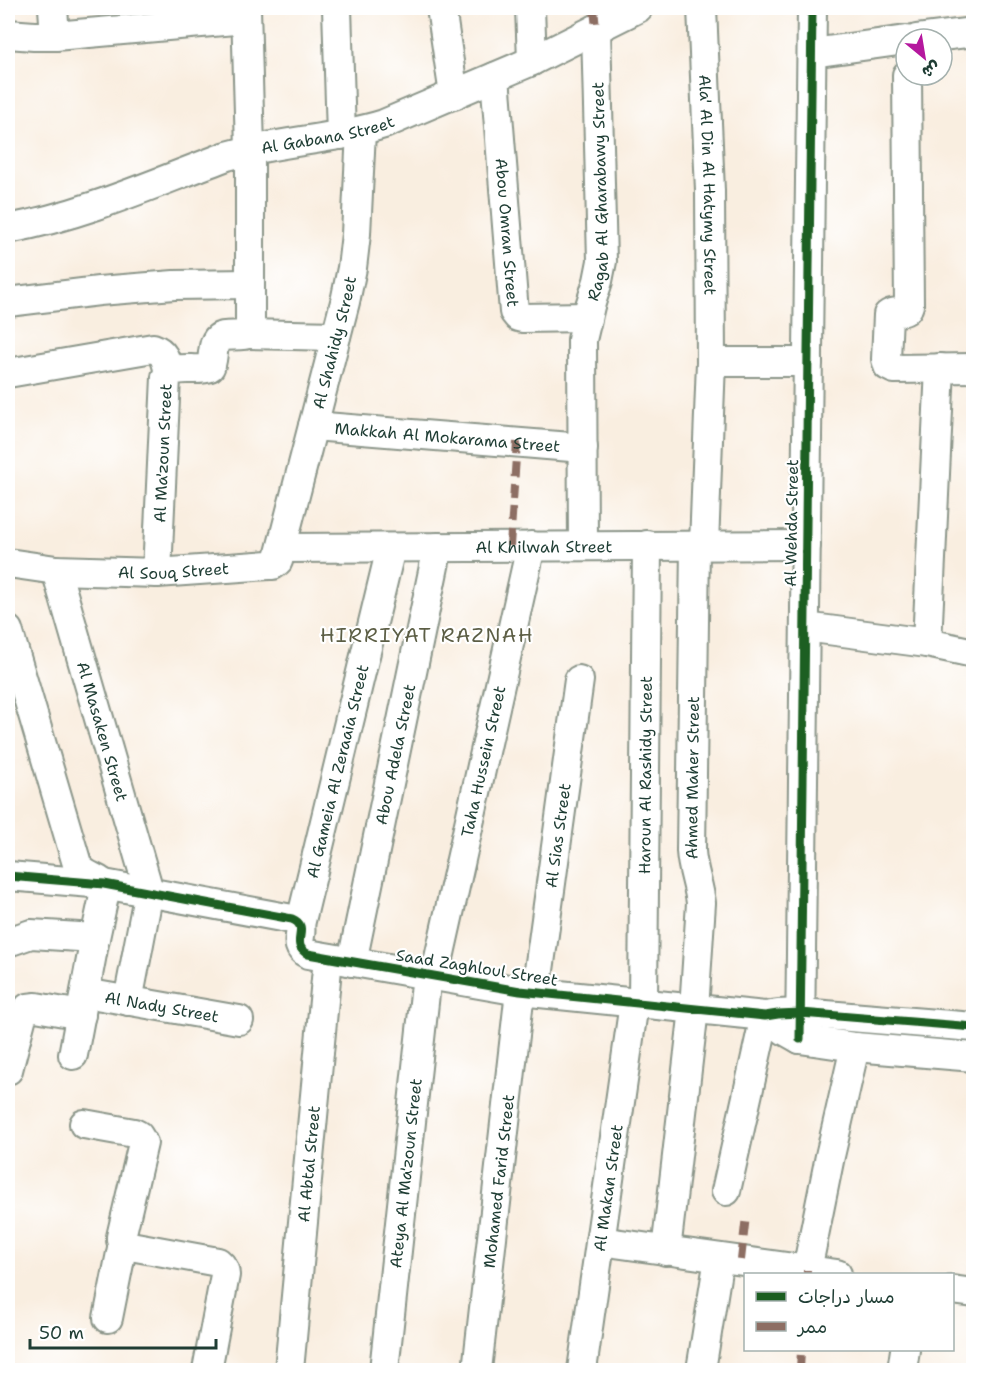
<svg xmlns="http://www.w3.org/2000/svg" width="981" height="1378" font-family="'Shantell Sans','Playpen Sans Arabic',sans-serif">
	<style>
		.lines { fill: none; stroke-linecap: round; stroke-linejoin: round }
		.street-casing { stroke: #8c968a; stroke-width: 32 }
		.street { stroke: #fff; stroke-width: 28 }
		.quiet { stroke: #8d6e63; stroke-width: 8; stroke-dasharray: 15 8; stroke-linecap: butt }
		.cycleway-casing { stroke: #fff; stroke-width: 13 }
		.cycleway { stroke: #1b5e20; stroke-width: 9 }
		.labels { text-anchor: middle; stroke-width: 4.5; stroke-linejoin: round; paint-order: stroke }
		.street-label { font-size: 16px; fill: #1f3d34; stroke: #fff }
		.quarter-label { font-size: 20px; letter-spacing: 1.5px; fill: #5c5e45; stroke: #fff }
	</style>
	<rect width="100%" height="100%" fill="#fff"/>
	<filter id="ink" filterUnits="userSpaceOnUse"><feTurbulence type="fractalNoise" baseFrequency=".0167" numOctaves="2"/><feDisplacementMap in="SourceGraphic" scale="12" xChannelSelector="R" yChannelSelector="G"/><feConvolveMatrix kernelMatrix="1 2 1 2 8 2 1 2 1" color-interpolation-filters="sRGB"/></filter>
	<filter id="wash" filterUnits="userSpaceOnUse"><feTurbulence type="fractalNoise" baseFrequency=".008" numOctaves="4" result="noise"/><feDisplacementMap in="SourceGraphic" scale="24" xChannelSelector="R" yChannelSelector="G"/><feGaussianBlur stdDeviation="1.35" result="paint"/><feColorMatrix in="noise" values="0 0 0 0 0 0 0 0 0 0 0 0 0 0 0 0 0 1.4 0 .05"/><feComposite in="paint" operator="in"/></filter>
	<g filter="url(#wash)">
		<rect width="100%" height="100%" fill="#f9eee0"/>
	</g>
	<g filter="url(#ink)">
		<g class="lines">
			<defs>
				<g id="street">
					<path d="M53,8L55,36"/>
					<path d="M337,8L341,135"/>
					<path d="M441,8L454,95"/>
					<path d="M530,8L532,61"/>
					<path id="s1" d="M702,8L710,191L711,362L704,545"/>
					<path d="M8,34L34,36H55L246,19"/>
					<path d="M917,39L974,32"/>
					<path d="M812,53L906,40"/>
					<path d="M907,75L909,305C906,316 895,309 888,315L886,359L888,366L894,369L974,368"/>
					<path id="s2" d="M495,77L514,312L518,317L522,318L587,317"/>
					<path id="s3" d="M8,229C84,215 155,183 227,156C279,141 333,140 384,124L532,61L638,8"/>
					<path d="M8,302L99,291L174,285L250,284"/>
					<path d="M247,334L336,336"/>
					<path d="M711,362H808"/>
					<path d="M8,373L153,348C165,352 166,361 169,373"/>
					<path id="s4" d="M313,426L583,448"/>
					<path id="s5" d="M583,546L582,340L590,306L598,281L602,261L596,29"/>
					<path id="s6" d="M282,548L806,545"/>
					<path id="s7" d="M8,563L56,570L157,573L269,565H273L278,561L345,302L352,268L356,234L361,131"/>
					<path id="s8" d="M56,570L149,891L128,1001"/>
					<path id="s9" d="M157,573L166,377C175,363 196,373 210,367C215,358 210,338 223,336C230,335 237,336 244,335L247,334L250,327V149L246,8"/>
					<path d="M805,627L927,643L974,653"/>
					<path d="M8,630L77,864C85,879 98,875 106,887L95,938L73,1055"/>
					<path d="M927,643L940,368"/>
					<path d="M8,876L104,884L292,919C312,927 288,944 308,954L520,991L765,1016L778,1014L801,1013L974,1027"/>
					<path id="s10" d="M300,925L391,548"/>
					<path d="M8,942L31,934L95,938"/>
					<path id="s11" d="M352,962L438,547"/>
					<path id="s12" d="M435,976L531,546"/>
					<path id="s13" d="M536,992L579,680"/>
					<path id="s14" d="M85,993L239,1020"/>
					<path id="s15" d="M643,1003L647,545"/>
					<path d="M784,1030L800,1039L855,1047L974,1057"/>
					<path d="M800,1039L812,8"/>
					<path d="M8,1070L22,1016L28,1008L36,1007L81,1015"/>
					<path d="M84,1124L134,1133L138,1135L143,1143L121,1237V1240L125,1245L218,1262C223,1266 225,1269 225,1275L207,1370"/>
					<path d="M726,1191L765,1016"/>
					<path d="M600,1241L837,1274"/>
					<path id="s16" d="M666,1251L694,1009L701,903C699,885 692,869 691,851L695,545"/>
					<path d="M807,1270L830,1156L855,1047"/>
					<path d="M952,1290L974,1293"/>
					<path d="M108,1318L123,1243"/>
					<path id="s17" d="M289,1370L328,958"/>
					<path id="s18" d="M384,1370L427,975"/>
					<path id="s19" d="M477,1370L520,991"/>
					<path id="s20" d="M582,1370L634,1003"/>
					<path d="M701,1370L719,1258"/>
					<path d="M902,1370L905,1350"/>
				</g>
			</defs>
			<use href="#street" class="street-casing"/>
			<use href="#street" class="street"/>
			<path class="quiet" d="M594,8L596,29
				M510,546L517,442
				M741,1260L746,1216
				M807,1274V1270
				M800,1370L801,1350"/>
			<defs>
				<path id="cycleway" d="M8,876L104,884L292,919C312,927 288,944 308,954L520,991L765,1016L778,1014L801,1013L974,1027
					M800,1039L812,8"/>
			</defs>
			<use href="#cycleway" class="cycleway-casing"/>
			<use href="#cycleway" class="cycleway"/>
		</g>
	</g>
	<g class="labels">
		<g class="street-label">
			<text dy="6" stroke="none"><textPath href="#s3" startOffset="334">Al Gabana Street</textPath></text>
			<text dy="6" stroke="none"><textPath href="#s1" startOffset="177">Ala' Al Din Al Hatymy Street</textPath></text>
			<text dy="6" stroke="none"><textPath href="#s5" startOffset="357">Ragab Al Gharabawy Street</textPath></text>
			<text dy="6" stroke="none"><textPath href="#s2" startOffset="156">Abou Omran Street</textPath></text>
			<text dy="6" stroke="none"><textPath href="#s7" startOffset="498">Al Shahidy Street</textPath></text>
			<text dy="6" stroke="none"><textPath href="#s4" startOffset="135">Makkah Al Mokarama Street</textPath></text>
			<text dy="6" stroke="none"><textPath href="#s9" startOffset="120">Al Ma'zoun Street</textPath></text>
			<text transform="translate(791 523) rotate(-89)" y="6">Al Wehda Street</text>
			<text dy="6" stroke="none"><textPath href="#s6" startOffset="262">Al Khilwah Street</textPath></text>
			<text dy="6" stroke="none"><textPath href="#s7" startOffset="166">Al Souq Street</textPath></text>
			<text dy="6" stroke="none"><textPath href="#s8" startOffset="168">Al Masaken Street</textPath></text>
			<text dy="6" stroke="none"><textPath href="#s11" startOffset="212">Abou Adela Street</textPath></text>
			<text dy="6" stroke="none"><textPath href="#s12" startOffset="220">Taha Hussein Street</textPath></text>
			<text dy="6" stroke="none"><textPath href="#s10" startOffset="158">Al Gameia Al Zeraaia Street</textPath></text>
			<text dy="6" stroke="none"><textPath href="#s15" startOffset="228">Haroun Al Rashidy Street</textPath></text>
			<text dy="6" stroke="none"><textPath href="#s16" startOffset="476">Ahmed Maher Street</textPath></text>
			<text dy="6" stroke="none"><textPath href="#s13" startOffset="158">Al Sias Street</textPath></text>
			<text transform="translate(477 967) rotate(9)" y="6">Saad Zaghloul Street</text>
			<text dy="6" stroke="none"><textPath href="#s14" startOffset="78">Al Nady Street</textPath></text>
			<text dy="6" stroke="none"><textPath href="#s17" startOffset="207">Al Abtal Street</textPath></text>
			<text dy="6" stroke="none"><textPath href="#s18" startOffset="198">Ateya Al Ma'zoun Street</textPath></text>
			<text dy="6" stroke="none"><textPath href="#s19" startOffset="190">Mohamed Farid Street</textPath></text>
			<text dy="6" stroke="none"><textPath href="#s20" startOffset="184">Al Makan Street</textPath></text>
		</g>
		<g class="quarter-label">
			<text x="427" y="642">HIRRIYAT RAZNAH</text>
		</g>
	</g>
	<rect width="981" height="1378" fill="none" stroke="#fff" stroke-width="30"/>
	<rect x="744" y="1273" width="210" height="78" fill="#ffffff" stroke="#a5b1ae" stroke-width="1.5"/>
	<rect x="756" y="1292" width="30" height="9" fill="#1b5e20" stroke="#a5b1ae" stroke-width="1.5"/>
	<text x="798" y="1303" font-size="18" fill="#1f3d34">مسار دراجات</text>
	<rect x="756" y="1322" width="30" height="9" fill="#8d6e63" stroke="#a5b1ae" stroke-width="1.5"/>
	<text x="798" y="1333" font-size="18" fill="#1f3d34">ممر</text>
	<g transform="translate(924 57) rotate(150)"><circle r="28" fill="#ffffff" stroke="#a5b1ae" stroke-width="1.5"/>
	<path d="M0-4.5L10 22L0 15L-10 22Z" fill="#b5179e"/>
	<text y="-9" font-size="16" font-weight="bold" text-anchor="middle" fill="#1f3d34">ش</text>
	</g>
	<path d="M30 1339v9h186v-9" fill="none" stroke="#1f3d34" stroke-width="3"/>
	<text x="39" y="1339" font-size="18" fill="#1f3d34" stroke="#ffffff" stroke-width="4.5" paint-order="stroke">50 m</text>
</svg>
